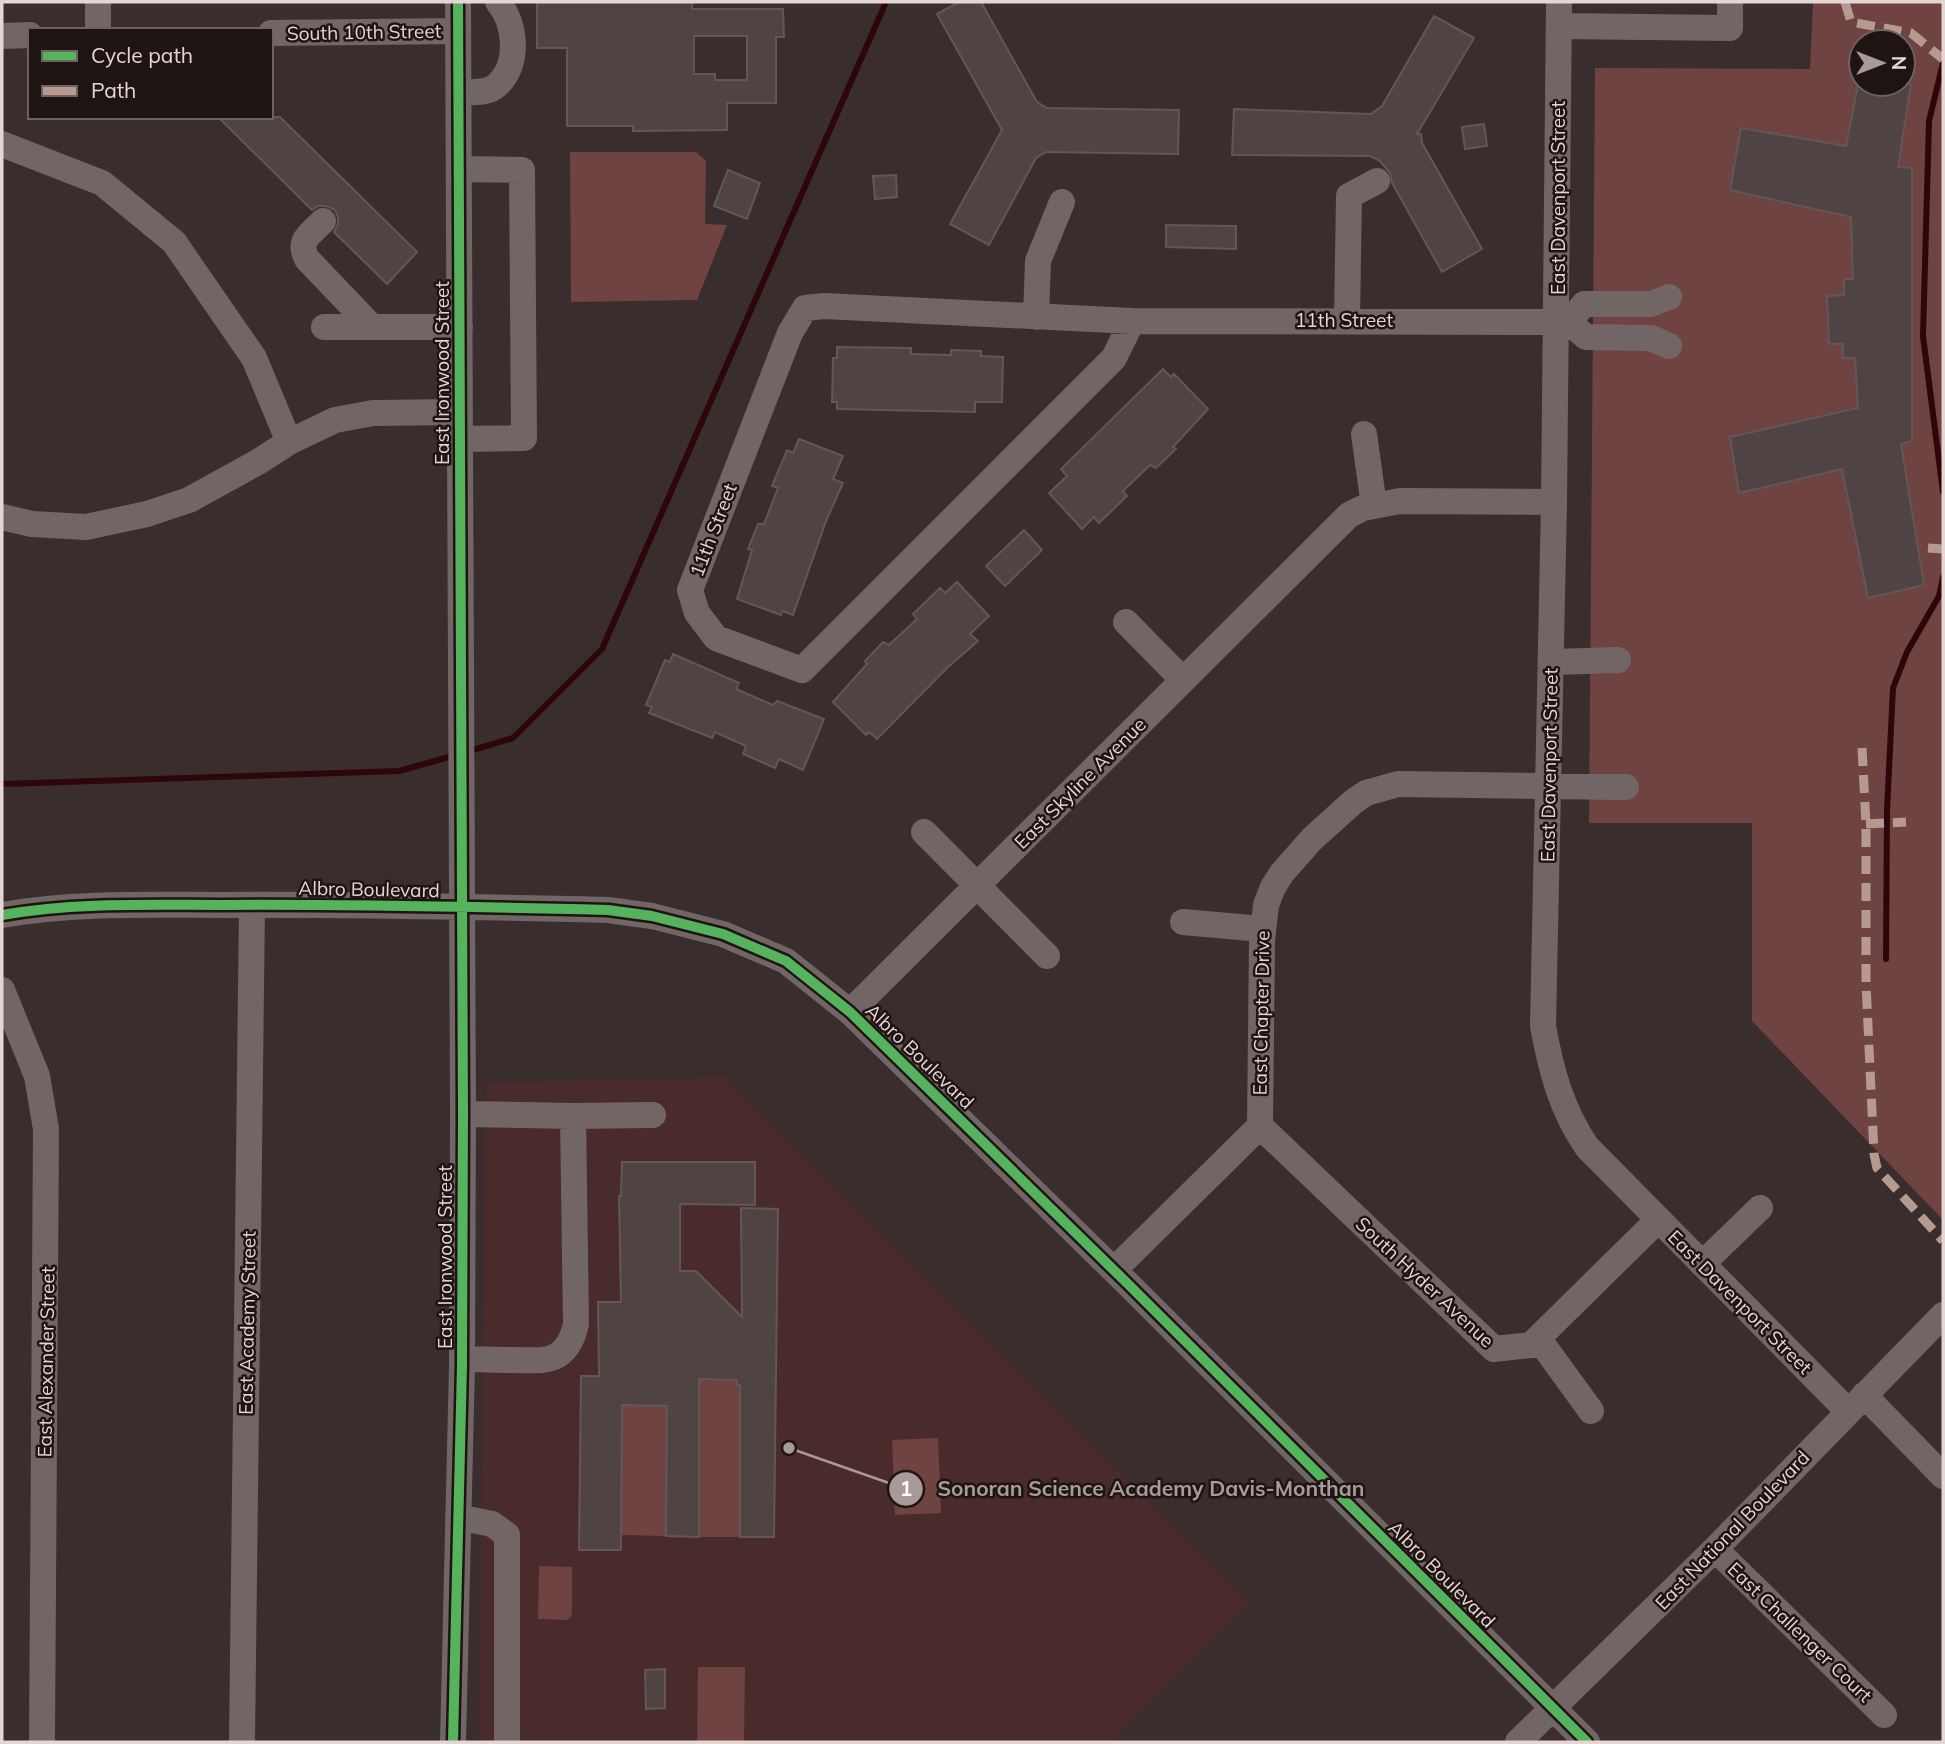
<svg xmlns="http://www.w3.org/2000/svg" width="1945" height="1744" font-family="Mulish,sans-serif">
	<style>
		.built { fill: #482b2a }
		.green { fill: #6e4342; fill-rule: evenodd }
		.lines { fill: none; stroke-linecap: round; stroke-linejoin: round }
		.stream { stroke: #2c0609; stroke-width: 6 }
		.building { fill: #4f4443; stroke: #625756; stroke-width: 2; fill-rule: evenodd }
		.minor { stroke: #716665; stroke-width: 26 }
		.quiet { stroke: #b69a8f; stroke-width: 9; stroke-dasharray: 18 9; stroke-linecap: butt }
		.cycleway-casing { stroke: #1f1414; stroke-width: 15 }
		.cycleway { stroke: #56b35d; stroke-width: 10 }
		.labels { text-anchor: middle; stroke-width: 5; stroke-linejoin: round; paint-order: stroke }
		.street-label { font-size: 19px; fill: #e5d5d4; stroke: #1f1414 }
		.leader { fill: none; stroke: #a99a9a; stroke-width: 2.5 }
		.callout-dot { fill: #a99a9a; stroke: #1f1414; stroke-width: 2.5 }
		.mark-label { font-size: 21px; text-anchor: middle; font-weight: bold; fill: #fff }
		.callout-label { font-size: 21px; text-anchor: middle; font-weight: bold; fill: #a99a9a; stroke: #1f1414; stroke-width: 5; stroke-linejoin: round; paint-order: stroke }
	</style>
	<rect width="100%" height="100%" fill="#3a2d2d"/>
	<path class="built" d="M725,1077L1251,1604L1111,1742H479L486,1083Z"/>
	<path class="green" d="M1813,2H1943V1220L1752,1021V823H1589L1595,68L1810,69ZM1861,42H1903V84H1861Z
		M570,152H696L706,161L705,224L727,225L697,300L571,302Z
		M696,1380H737V1384L740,1385V1537H699Z
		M622,1405L667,1406L666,1536L621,1535Z
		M938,1438L941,1513L895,1515L892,1440Z
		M539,1566L572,1567V1614L568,1620L538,1619Z
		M698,1667H745L744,1742H697Z"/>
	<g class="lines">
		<path class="stream" d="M1943,63L1929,121L1923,336L1943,492
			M466,752L513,738L602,649L886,2
			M2,784L399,771L456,755
			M1886,959L1887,810L1893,688L1907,652L1939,596L1943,577"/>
	</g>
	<path class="building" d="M537,2H692V9H783L784,37H776V103H727V130L633,131V126H567V48H537ZM694,36H747V80H715V74H694Z
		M959,2H981L1037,102L1047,108L1179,110L1178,154L1046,152L1036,158L989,245L950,224L1002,130L937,14Z
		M1434,16L1474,38L1417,134H1421L1422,143L1482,249L1442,272L1392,183L1390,173L1380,161L1370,156L1232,155L1234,109L1371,114L1382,106Z
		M1858,84H1911L1898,167L1912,168V441L1901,444L1924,585L1868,598L1842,469L1739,493L1730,437L1858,408L1855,358H1843V344H1829L1827,296L1844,295V279H1853L1851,217L1730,190L1741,128L1846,146Z
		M218,117H280L417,252L387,284L334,232L338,224V218L335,210L326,206H318L312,210Z
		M1484,124L1487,146L1465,149L1462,127Z
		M728,170L760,183L747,219L714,206Z
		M896,175L897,197L875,199L873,176Z
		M1166,225L1236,226V249L1166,247Z
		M837,347L911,348V354L951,355V350L981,351V356L1003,357L1002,402H975V412L837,409V402H832L833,358H837Z
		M1163,369L1171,377L1174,374L1208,409L1173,447L1176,449L1156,468L1150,465L1123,491L1127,496L1099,523L1094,517L1082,529L1049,493L1067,476L1061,469Z
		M799,439L843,456L833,479L843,483L826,521L793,615L782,611L781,615L737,599L752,550L748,549L758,524H764L778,488L772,486L787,450L793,453Z
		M1024,530L1042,550L1005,586L986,566Z
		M957,582L989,616L970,634L978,641L947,668L877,739L869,732L866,735L833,702L867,664L865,661L883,642L889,645L917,619L913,614L940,588L945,593Z
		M673,654L739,683L736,689L773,705L777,701L824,719L803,770L779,759L775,768L743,754L746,746L715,732L712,738L649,713L652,707L646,705L665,660L670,662Z
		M622,1162H755V1205L680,1204V1271H696L742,1317L741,1208L778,1209L774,1537H740V1385H737V1380L699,1379V1537L666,1536L667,1406L622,1405L621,1550H579L581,1376H599L598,1302H621L619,1196H621Z
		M665,1669V1708L646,1709L645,1670Z"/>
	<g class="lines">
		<path class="minor" d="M1559,2L1554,502L1543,1026C1551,1070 1561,1109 1587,1147L1848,1411
			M1559,26L1730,28V2
			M98,30V2
			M271,33L458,31
			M2,36L30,35
			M459,92C470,92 488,94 497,85C520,65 516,23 498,2
			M2,144L102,183L174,242L254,358L289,442
			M459,169L522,170L524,438L460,439
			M323,221C310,235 297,240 307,259L372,327
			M1669,297L1651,304H1584L1569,322L1586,337L1651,338L1669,346
			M1036,317L1038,261L1062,202
			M1347,320L1349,196L1377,181
			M1132,321L1114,358L802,670L716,638L697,613L690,590L790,333L805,308L824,306L1132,321L1569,322
			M324,327H460
			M1364,434L1374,506
			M2,517L32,524L86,527L147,514L189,500L258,462L289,442L335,420L373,413L460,412
			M1126,622L1183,680
			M1552,662L1618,660
			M924,832L1047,956
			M2,915C75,902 150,905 225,905C352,904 480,907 608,910L652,916L723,934L786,961L850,1012L1127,1283L1587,1742
			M1183,922L1262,929
			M2,990L37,1076L46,1129L42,1742
			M850,1012L1349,515L1363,508L1400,501L1554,502
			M463,1114L573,1116L653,1115
			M1260,1126L1494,1349L1531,1345L1658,1220
			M1702,1264L1760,1208
			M1114,1270L1260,1126L1262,941L1266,905L1273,887L1282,873L1312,839L1353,802L1366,793L1398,784L1626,787
			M1538,1338L1591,1411
			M462,1359C479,1359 495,1360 512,1360C547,1361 567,1363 576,1324L573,1116
			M1864,1395L1943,1476
			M458,1517L492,1524L507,1535V1742
			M1715,1549L1884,1715
			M242,1742L252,905
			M453,1742L462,1365L463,1114L458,2
			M1518,1742L1715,1549L1943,1315"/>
		<path class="quiet" d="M1845,2L1851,22L1911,33L1943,59
			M1928,548L1943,549
			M1862,748L1866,824V983L1874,1154L1877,1168L1943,1241
			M1866,824L1906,822"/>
		<defs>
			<path id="cycleway" d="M2,915C75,902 150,905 225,905C352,904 480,907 608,910L652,916L723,934L786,961L850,1012L1127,1283L1587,1742
				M453,1742L462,1365L463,1114L458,2"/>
		</defs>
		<use href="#cycleway" class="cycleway-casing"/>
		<use href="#cycleway" class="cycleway"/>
	</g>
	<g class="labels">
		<g class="street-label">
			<text transform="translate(364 32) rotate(-1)" y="7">South 10th Street</text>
			<text transform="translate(1558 198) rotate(-90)" y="7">East Davenport Street</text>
			<text x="1344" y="327">11th Street</text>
			<text transform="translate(442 373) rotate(-90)" y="7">East Ironwood Street</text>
			<text transform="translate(713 530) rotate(-69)" y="7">11th Street</text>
			<text transform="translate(1549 765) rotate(-89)" y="7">East Davenport Street</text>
			<text transform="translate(1080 783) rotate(-45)" y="7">East Skyline Avenue</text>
			<text transform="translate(369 889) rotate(1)" y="7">Albro Boulevard</text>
			<text transform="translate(1261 1013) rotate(-89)" y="7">East Chapter Drive</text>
			<text transform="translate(920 1056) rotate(44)" y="7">Albro Boulevard</text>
			<text transform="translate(445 1257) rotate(-90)" y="7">East Ironwood Street</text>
			<text transform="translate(1425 1282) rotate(43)" y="7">South Hyder Avenue</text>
			<text transform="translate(1740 1302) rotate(45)" y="7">East Davenport Street</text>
			<text transform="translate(247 1323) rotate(-89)" y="7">East Academy Street</text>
			<text transform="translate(46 1362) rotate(-89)" y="7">East Alexander Street</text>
			<text transform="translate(1732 1530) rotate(-46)" y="7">East National Boulevard</text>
			<text transform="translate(1442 1574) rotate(45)" y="7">Albro Boulevard</text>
			<text transform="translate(1800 1632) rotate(44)" y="7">East Challenger Court</text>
		</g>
	</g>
	<path class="leader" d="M789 1448L906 1489"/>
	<g class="callout-dot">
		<circle cx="789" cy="1448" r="7"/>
		<circle cx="906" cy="1489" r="18"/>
	</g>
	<g class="mark-label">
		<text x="906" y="1496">1</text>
	</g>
	<g class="callout-label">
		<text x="1151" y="1496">Sonoran Science Academy Davis-Monthan</text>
	</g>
	<rect width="1945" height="1744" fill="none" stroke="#e5d5d4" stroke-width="7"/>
	<rect x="28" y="28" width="245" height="91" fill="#1f1414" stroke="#6e6161" stroke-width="2"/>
	<rect x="42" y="51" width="35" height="10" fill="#56b35d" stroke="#6e6161" stroke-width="2"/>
	<text x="91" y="63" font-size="21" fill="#e5d5d4">Cycle path</text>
	<rect x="42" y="86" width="35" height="10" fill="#b69a8f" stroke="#6e6161" stroke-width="2"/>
	<text x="91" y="98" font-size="21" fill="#e5d5d4">Path</text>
	<g transform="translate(1882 63) rotate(90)"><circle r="33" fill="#1f1414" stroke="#6e6161" stroke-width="2"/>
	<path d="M0-5L12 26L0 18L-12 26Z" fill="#a99a9a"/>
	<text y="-10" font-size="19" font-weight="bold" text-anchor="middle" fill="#e5d5d4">N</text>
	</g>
</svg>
